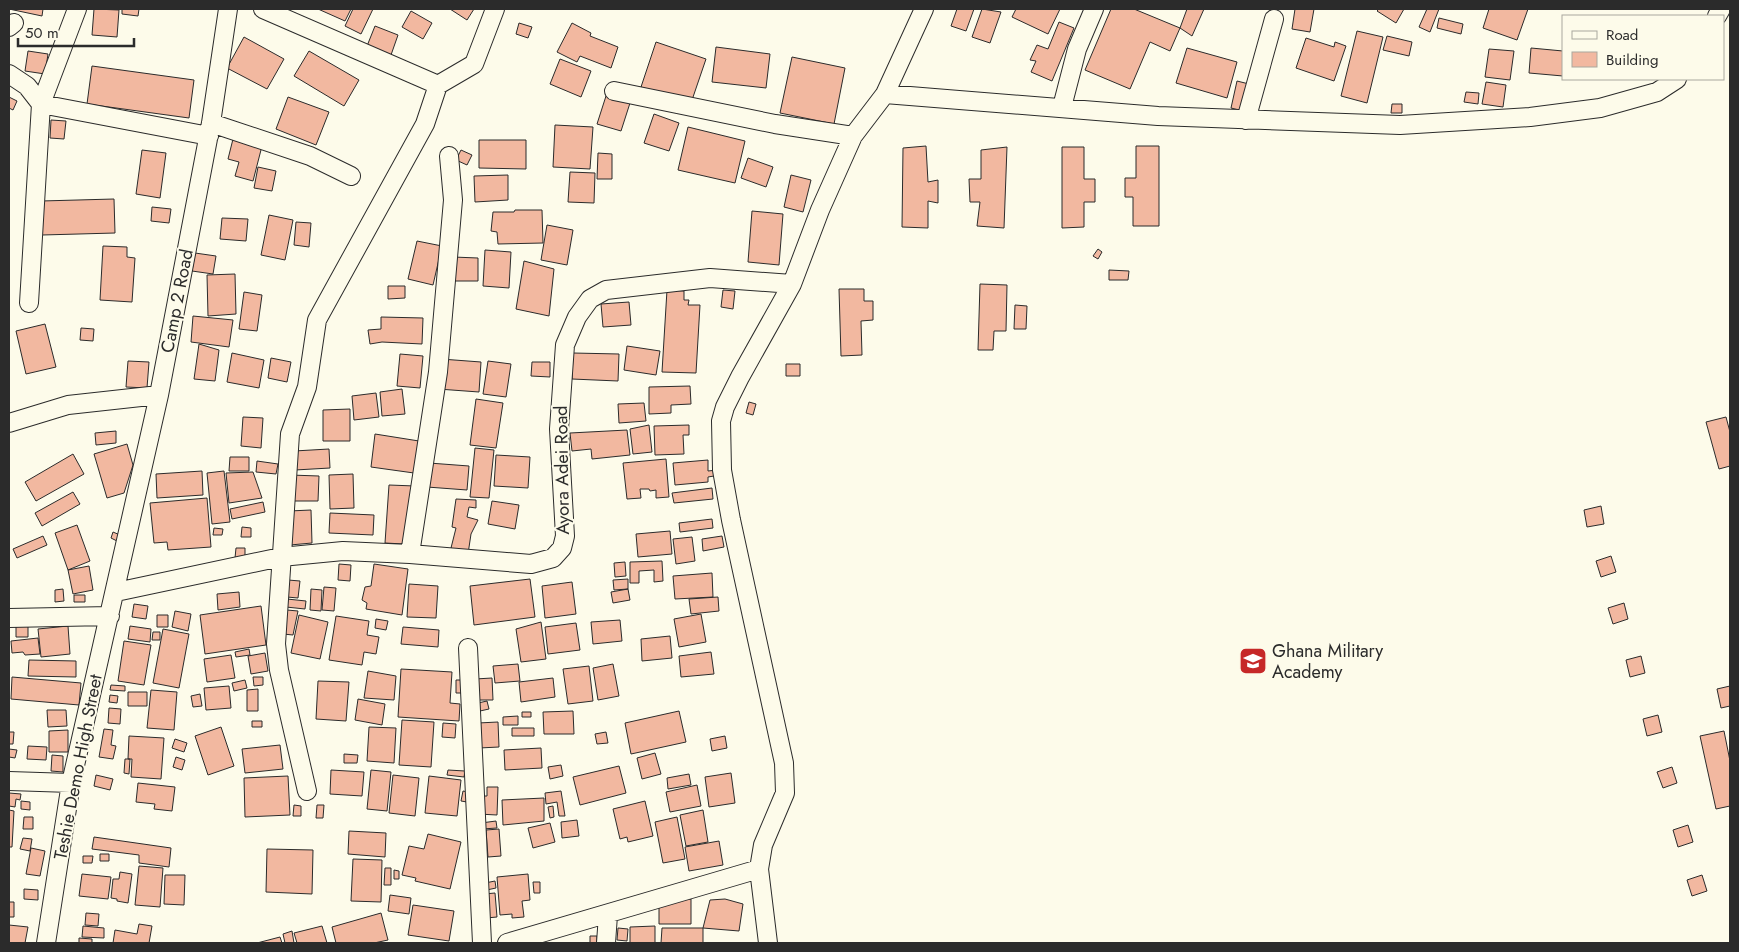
<svg xmlns="http://www.w3.org/2000/svg" width="1739" height="952" font-family="Jost,sans-serif">
	<style>
		.building { fill: #f2b8a0; stroke: #2b2b2b }
		.lines { fill: none; stroke-linecap: round; stroke-linejoin: round }
		.minor-casing { stroke: #2b2b2b; stroke-width: 20 }
		.minor { stroke: #fdfbea; stroke-width: 18 }
		.labels { text-anchor: middle; stroke-width: 4; stroke-linejoin: round; paint-order: stroke }
		.street-label { font-size: 18px; fill: #2b2b2b; stroke: #fdfbea }
		.poi-label { font-size: 18px; fill: #2b2b2b; stroke: #fdfbea; text-anchor: start }
	</style>
	<rect width="100%" height="100%" fill="#fdfbea"/>
	<path class="building" d="M9,9H43L42,16Z
		M94,9L119,10L117,37L92,35Z
		M122,9H139L138,16L122,14Z
		M318,9H351L345,21Z
		M353,9H373L361,34L345,26Z
		M450,9H474L467,20Z
		M957,9H974L966,31L951,26Z
		M982,9L1001,12L990,43L972,37Z
		M1016,9H1060L1048,34L1012,17Z
		M1111,9H1134L1180,28L1170,51L1150,42L1130,89L1085,70Z
		M1187,9H1204L1192,36L1180,28Z
		M1295,9H1314L1310,32L1292,29Z
		M1379,9H1404L1396,23L1377,11Z
		M1427,9H1439L1430,32L1419,27Z
		M1489,9H1528L1517,40L1483,28Z
		M411,11L432,23L423,39L402,27Z
		M1439,18L1463,24L1461,34L1437,28Z
		M1059,22L1074,28L1052,81L1031,72L1036,61L1030,60L1037,45L1048,49Z
		M519,23L532,27L528,38L516,34Z
		M572,23L591,33L590,36L618,47L611,68L580,56L577,62L557,52Z
		M375,26L398,35L391,55L367,46Z
		M1357,31L1383,37L1367,103L1341,96Z
		M1387,36L1412,42L1409,56L1383,50Z
		M244,37L284,59L267,89L227,68Z
		M1306,38L1334,47L1335,42L1346,46L1334,81L1296,68Z
		M656,42L706,59L691,103L641,87Z
		M716,47L770,54L766,88L712,82Z
		M1187,48L1237,62L1227,98L1176,83Z
		M1531,48L1563,51V76L1529,73Z
		M1489,49L1514,51L1510,80L1485,77Z
		M28,51L48,54L45,74L25,71Z
		M309,51L359,80L344,106L294,76Z
		M792,57L845,68L834,124L780,113Z
		M560,59L591,71L581,97L550,84Z
		M92,66L194,80L189,118L87,104Z
		M1237,81L1249,84L1243,111L1231,108Z
		M1486,82L1506,85L1503,107L1482,104Z
		M1466,92L1479,93L1478,104L1464,102Z
		M606,96L630,103L621,131L597,124Z
		M9,97L17,101L13,110L9,108Z
		M288,97L329,112L316,145L276,129Z
		M1392,104H1402V113H1391Z
		M654,114L679,123L669,151L644,143Z
		M51,120L66,121L64,139L50,138Z
		M555,125L593,127L590,169L553,167Z
		M688,127L745,141L735,183L678,170Z
		M233,139L262,146L253,181L235,176L239,162L228,159Z
		M479,140H526V169L479,168Z
		M926,146L928,182L938,180V203L928,201V228L902,227L903,148Z
		M1136,146H1159V226H1133V197H1125V178H1136Z
		M1007,147L1004,228L977,226L980,202H970L969,179H981V150Z
		M1062,147H1084V179H1095V202H1084V227L1062,228Z
		M142,150L166,153L160,198L136,194Z
		M461,150L472,155L467,165L456,160Z
		M598,153L612,154V179H597Z
		M748,158L773,167L766,187L741,178Z
		M258,167L276,171L272,191L254,188Z
		M570,172L595,173L594,203L568,202Z
		M508,175V200L475,202L474,176Z
		M791,175L811,180L803,212L784,207Z
		M114,199L115,233L42,235L41,201Z
		M152,207L171,209L169,223L151,221Z
		M515,210H542L543,243L498,244L497,232L491,231L493,212H514Z
		M752,211L783,214L779,265L748,262Z
		M269,215L293,220L285,260L261,255Z
		M222,218L248,219L246,241L220,239Z
		M296,222L311,223L309,247L294,245Z
		M547,225L573,230L567,265L541,260Z
		M417,241L442,246L433,285L408,279Z
		M103,246L127,247V257L135,258L132,302L100,300Z
		M1098,249L1102,252L1098,259L1093,256Z
		M485,250L511,252L509,288L483,286Z
		M195,253L216,256L213,274L192,271Z
		M453,257L478,258V281H452Z
		M524,261L554,269L549,316L516,309Z
		M1109,270L1129,271L1128,280H1109Z
		M235,274L236,314L208,316L207,275Z
		M980,284L1007,285L1006,331H994L993,350H978Z
		M388,286H405V298L388,299Z
		M839,289H864V301H873V320L861,321L862,355L841,356Z
		M667,290L684,291V300H689L688,305H700L696,373L662,372Z
		M723,290L735,291L733,309L721,307Z
		M244,292L262,295L257,331L239,329Z
		M629,302L631,325L603,327L601,304Z
		M1015,305L1027,306L1026,329H1014Z
		M193,316L233,320L229,347L191,342Z
		M381,317L423,318L422,344L382,342L370,344L368,330L381,329Z
		M45,324L56,367L26,374L16,331Z
		M81,328L94,329L93,341L80,340Z
		M199,344L219,350L215,381L194,379Z
		M627,346L660,351L656,375L624,370Z
		M232,353L264,360L259,388L227,382Z
		M573,353L619,354L618,381L572,379Z
		M400,354L423,356L420,388L397,386Z
		M271,358L291,362L287,382L268,378Z
		M441,359L481,362L479,392L438,389Z
		M128,361L149,362L147,388L126,387Z
		M488,361L511,364L506,397L483,394Z
		M532,362H550V377L531,376Z
		M786,364H800V376H786Z
		M690,386L691,404L671,405V413L649,414V387Z
		M402,389L405,414L382,416L380,392Z
		M376,393L379,417L354,420L352,396Z
		M476,399L503,403L496,448L470,445Z
		M749,402L756,404L753,415L746,413Z
		M644,403L646,421L619,423L618,404Z
		M350,409V441H323V410Z
		M243,417L263,418L261,448L241,446Z
		M1726,417L1730,432V466L1719,469L1706,422Z
		M649,425L652,452L633,454L630,429Z
		M689,425V435H683L684,454L655,455L654,426Z
		M627,430L630,455L592,459L591,449L572,451L570,433Z
		M116,431V443L96,445L95,433Z
		M375,434L419,441L414,473L371,467Z
		M127,444L133,465L124,493L107,498L94,454Z
		M475,448L494,450L489,498L470,497Z
		M329,449L330,468L295,470L294,451Z
		M73,454L84,474L36,501L25,482Z
		M496,455L530,457L528,488L494,486Z
		M230,457H249V471H229Z
		M666,459L669,497L656,498V490L650,491L649,489H640L641,498L627,499L623,463Z
		M708,460V471L717,470L714,476L708,477V482L675,485L673,463Z
		M257,461L278,464L276,474L256,472Z
		M429,463L469,466L467,490L427,487Z
		M202,471L203,495L157,498L156,474Z
		M224,471L230,522L212,524L207,473Z
		M253,472L262,498L229,503L226,473Z
		M353,474L354,508L330,509L329,475Z
		M290,475L319,476L318,501H290Z
		M389,485L415,486L404,544L385,543Z
		M712,488L713,499L674,503L672,493Z
		M73,492L80,504L42,526L35,513Z
		M207,498L211,547L168,550L167,542L154,543L150,503Z
		M456,499L476,500V508L469,507L467,517L478,520L471,534L468,554L451,548L456,528L452,527Z
		M492,501L519,505L515,529L488,524Z
		M263,502L265,512L232,519L230,509Z
		M1601,506L1604,524L1587,527L1584,510Z
		M311,510L312,543L290,545L289,511Z
		M330,513L374,515L373,535L329,533Z
		M712,519L713,528L680,532L679,523Z
		M77,525L90,561L68,570L55,533Z
		M242,527L251,528V537H241Z
		M214,528L223,529L222,535H213Z
		M670,531L672,554L638,557L636,534Z
		M113,532L120,535L117,541L111,538Z
		M43,536L47,545L17,558L13,549Z
		M722,536L724,547L703,551L702,539Z
		M692,537L695,561L676,564L673,539Z
		M236,548H245V558H235Z
		M1611,556L1616,572L1601,577L1596,561Z
		M662,561L663,581L654,582V570L639,571V583H630V562Z
		M625,562L626,576L615,577L614,563Z
		M339,564L351,565L350,581L338,580Z
		M374,564L408,569L402,615L366,609L367,603L362,600L365,587L371,586Z
		M89,566L93,590L73,594L68,570Z
		M712,573L713,597L675,599L673,576Z
		M530,579L535,617L474,625L470,586Z
		M628,579V589L614,590L613,580Z
		M288,580L300,581L298,598L287,597Z
		M572,582L576,614L545,618L542,586Z
		M409,584L438,586L436,618L407,617Z
		M324,587L336,588L334,611L322,610Z
		M63,589L64,601L55,602V590Z
		M311,589L322,590L321,611L310,610Z
		M628,589L630,600L613,603L611,592Z
		M239,592L240,607L218,610L217,594Z
		M74,595H85V602H74Z
		M718,597L719,611L691,614L689,599Z
		M287,599L306,601L305,609L286,607Z
		M1624,603L1628,619L1613,624L1608,608Z
		M134,604L148,606L146,619L132,617Z
		M261,606L266,645L205,654L200,615Z
		M287,610L298,611L293,635L283,634Z
		M175,611L191,614L188,631L172,627Z
		M701,614L706,642L679,647L674,619Z
		M157,615H168V627H157Z
		M299,615L328,622L320,659L291,653Z
		M336,616L369,621L367,635L379,637L376,654L364,652L362,665L329,660Z
		M376,619L388,621L386,630L375,628Z
		M620,620L622,641L593,644L591,622Z
		M541,622L546,659L521,662L516,629Z
		M576,623L580,650L548,654L545,627Z
		M16,626H28V637H16Z
		M68,626L70,654L41,657L38,629Z
		M130,626L151,629L150,642L128,639Z
		M403,627L439,630L438,647L401,644Z
		M163,629L189,634L179,688L153,683Z
		M153,632H160V640H152Z
		M670,636L672,658L642,661L641,639Z
		M38,638L40,654L25,655L23,652L12,653L11,641Z
		M124,641L151,645L144,685L118,681Z
		M249,649L250,655L236,657L235,652Z
		M711,652L714,674L681,677L679,656Z
		M265,653L268,671L251,674L248,656Z
		M231,655L235,678L207,682L204,659Z
		M1641,656L1645,673L1630,677L1626,660Z
		M29,660L76,661V677L28,676Z
		M518,664L520,681L495,683L493,666Z
		M613,664L619,696L598,700L593,668Z
		M589,666L593,701L568,704L563,669Z
		M401,669L452,672L450,703L460,704L459,721L398,717Z
		M368,671L396,676L394,700L364,698Z
		M12,677L81,683L79,705L11,699Z
		M253,677H263V685L254,686Z
		M492,678L493,700H476L475,679Z
		M553,678L555,697L521,702L519,682Z
		M245,680L247,688L234,691L232,683Z
		M456,680H464V693H456Z
		M318,681L349,682L346,721L316,719Z
		M111,685L125,686V691L110,690Z
		M229,686L231,708L206,710L204,688Z
		M1730,686V706L1721,708L1717,689Z
		M258,689V711H247V690Z
		M151,690L177,692L174,730L147,728Z
		M128,692H147V706H128Z
		M200,694L202,706L193,707L191,696Z
		M110,695L118,696L117,703L109,702Z
		M358,699L385,704L382,725L355,720Z
		M487,701L489,709L480,711L478,703Z
		M109,708L121,709L120,724L108,723Z
		M47,710H66L67,726L48,727Z
		M573,711L574,734H544L543,712Z
		M679,711L686,742L631,754L625,723Z
		M522,712H531V717H522Z
		M1658,715L1662,732L1647,736L1643,719Z
		M518,716V725H503V717Z
		M402,720L434,722L431,767L399,765Z
		M252,721H262V727H252Z
		M498,722L499,747L479,748L478,723Z
		M443,723L456,724L455,738L442,737Z
		M221,727L234,766L208,775L195,736Z
		M369,727L396,728L394,763L367,761Z
		M512,728H534V736H512Z
		M104,729L113,730L111,745L116,746L113,759L99,757Z
		M68,730V752H49V731Z
		M1724,731L1730,761V806L1716,809L1700,736Z
		M9,732H14L13,744H9Z
		M606,732L608,743L597,744L595,734Z
		M129,736L164,738L161,779L131,777L132,759H128Z
		M725,736L727,748L712,751L710,739Z
		M175,739L187,743L184,752L172,748Z
		M280,745L283,769L245,773L242,749Z
		M28,746L47,747L46,760L27,759Z
		M541,748L542,768L505,770L504,750Z
		M9,749L17,750L15,758L9,757Z
		M655,753L661,774L642,779L637,758Z
		M344,754L358,755L357,763H344Z
		M52,755L63,756V772L51,771Z
		M176,757L185,760L182,770L173,767Z
		M125,759H130L129,774L124,773Z
		M561,765L563,776L550,779L548,767Z
		M619,766L626,793L580,805L573,777Z
		M1672,767L1677,783L1663,788L1657,772Z
		M331,770L364,772L362,796L330,794Z
		M371,770L391,772L387,811L367,809Z
		M448,770L465,771L464,777L447,775Z
		M731,773L735,803L709,807L705,777Z
		M689,774L691,785L668,789L667,778Z
		M96,775L113,779L110,790L94,786Z
		M393,775L419,778L415,816L389,813Z
		M288,776L290,815L245,817L244,778Z
		M429,776L461,780L457,816L425,813Z
		M138,783L175,787L172,811L154,809L155,804L136,802Z
		M697,785L701,806L670,812L666,792Z
		M487,787H498L497,815L478,814V796H487Z
		M463,791L468,792L467,802L461,801Z
		M561,791L565,816H559L557,802L546,804L545,793Z
		M9,793L21,794L20,800L16,799L15,807L9,806Z
		M544,798V821L503,825L502,800Z
		M21,801L30,802V810L21,809Z
		M645,801L653,836L628,842L627,837L620,839L613,809Z
		M294,805L301,806V816H293Z
		M317,805H324L323,818H316Z
		M553,806L554,817L550,818L548,807Z
		M9,810L14,811L12,847H9Z
		M703,810L708,842L686,846L680,815Z
		M24,817H33V829H23Z
		M677,817L685,859L663,863L655,822Z
		M577,820L579,836L562,838L561,822Z
		M496,821L497,828L482,829L481,823Z
		M550,823L555,842L533,848L528,828Z
		M1688,825L1693,842L1678,847L1673,830Z
		M499,829L501,856L488,857L486,830Z
		M349,831L386,833L385,857L348,854Z
		M428,834L461,842L450,889L415,881L416,878L402,875L409,846L424,849Z
		M94,837L171,848L169,867L139,863V855L92,849Z
		M23,838L32,839L30,851L20,849Z
		M719,841L723,865L689,871L685,847Z
		M31,848L45,851L40,876L26,874Z
		M267,849L313,850L312,894L266,892Z
		M100,854H109V861H100Z
		M83,856H93L92,863H83Z
		M353,859L382,860L381,902L351,901Z
		M139,866L163,868L160,907L135,905Z
		M385,868H391V885H384Z
		M394,870L399,871V879H394Z
		M120,872L132,874L128,903L117,901V899L111,898L113,879H119Z
		M82,874L111,877L108,899L79,896Z
		M528,874L530,900L522,901L524,917L512,918V914L500,915L497,877Z
		M165,875H185L184,905L164,904Z
		M1702,875L1707,891L1692,896L1687,880Z
		M495,881L496,888L482,891L480,884Z
		M533,882H540V893H534Z
		M24,889L38,890V900L24,899Z
		M495,893L497,917L486,918L484,894Z
		M390,895L411,898L409,914L388,911Z
		M691,899V924H659V900Z
		M725,899L743,904L739,931L703,928L710,900Z
		M9,902H14V917H9Z
		M413,905L454,911L449,941L408,935Z
		M86,913L99,914L98,926L85,925Z
		M381,913L388,940L374,943H336L332,927Z
		M139,924L152,926L149,943H113L115,930L137,934Z
		M9,925L28,927L25,943H9Z
		M83,926L104,928V938L82,937Z
		M322,926L327,943H297L294,933Z
		M655,926V943H630V927Z
		M618,928L628,929L627,941L617,940Z
		M662,928H703V943H661Z
		M292,931L294,943H285L283,934Z
		M590,936H597V943H590Z
		M280,937L282,943H257Z
		M79,938L92,939V943H79Z"/>
	<g class="lines">
		<defs>
			<path id="minor" d="M263,9L438,85
				M1717,16L1721,9
				M9,27L14,23
				M9,74L27,86L41,104L209,136
				M614,91L775,124L853,136
				M885,94L1158,116L1400,125L1530,117L1600,108L1657,92L1677,79
				M1062,107L1077,49L1094,9
				M1246,120L1274,19
				M211,123L310,156L351,176
				M29,303L41,104L77,9
				M9,423L68,405L159,395
				M410,554L438,372L453,200L449,156
				M116,592L281,557L343,551L410,554L531,564L553,558L562,548L565,536L559,429L565,345L577,317L590,299L606,290L710,278L792,284
				M9,618L110,616
				M468,648L482,943
				M9,781L71,783
				M307,791L279,670L276,644L290,434L307,387L317,320L425,124L438,85L474,64L495,9
				M46,943L71,783L159,395L211,123L228,9
				M507,943L759,869
				M606,943L608,915
				M768,943L759,869L763,845L785,793L784,763L731,520L722,470L721,421L725,407L740,377L792,284L820,210L853,136L885,94L924,9"/>
		</defs>
		<use href="#minor" class="minor-casing"/>
		<use href="#minor" class="minor"/>
	</g>
	<defs>
		<symbol id="school-square" viewBox="-11 -11 22 22"><rect x="-9" y="-9" width="18" height="18" rx="4" fill="#c62828" stroke="#fdfbea"/><path d="M0-5L7-2L0 1L-7-2ZM-4 1L0 2.5L4 1V4Q0 6-4 4Z" fill="#fff"/></symbol>
	</defs>
	<g fill-rule="evenodd">
		<use href="#school-square" x="1237" y="645" width="32" height="32"/>
	</g>
	<g class="labels">
		<g class="street-label">
			<text transform="translate(177 301) rotate(-79)" y="6">Camp 2 Road</text>
			<text transform="translate(562 470) rotate(-91)" y="6">Ayora Adei Road</text>
			<text transform="translate(78 767) rotate(-79)" y="6">Teshie Demo High Street</text>
		</g>
		<g class="poi-label">
			<text x="1272" y="657">Ghana Military<tspan x="1272" dy="21">Academy</tspan></text>
		</g>
	</g>
	<rect width="1739" height="952" fill="none" stroke="#2b2b2b" stroke-width="20"/>
	<rect x="1562" y="15" width="162" height="65" fill="#fdfbea" stroke="#a9a89e"/>
	<rect x="1572" y="31" width="25" height="8" fill="#fdfbea" stroke="#a9a89e"/>
	<text x="1606" y="40" font-size="15" fill="#2b2b2b">Road</text>
	<rect x="1572" y="52" width="25" height="15" fill="#f2b8a0" stroke="#a9a89e"/>
	<text x="1606" y="65" font-size="15" fill="#2b2b2b">Building</text>
	<path d="M18 38v8h116v-8" fill="none" stroke="#2b2b2b" stroke-width="2.5"/>
	<text x="25" y="38" font-size="15" fill="#2b2b2b" stroke="#fdfbea" stroke-width="4" paint-order="stroke">50 m</text>
</svg>
